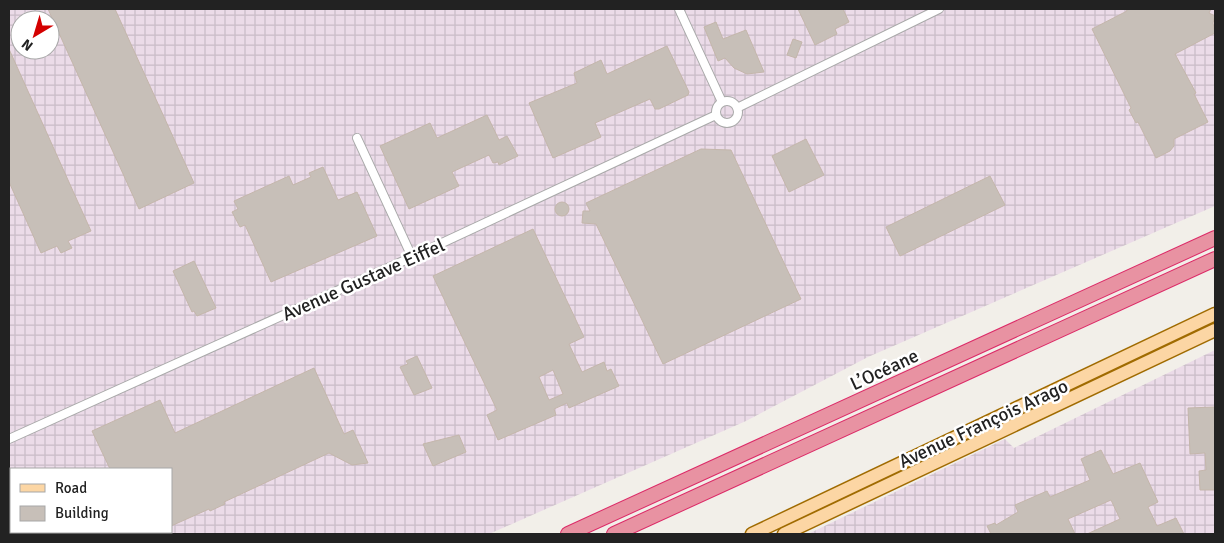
<svg xmlns="http://www.w3.org/2000/svg" width="1224" height="543" font-family="Signika,sans-serif">
	<style>
		.industrial { fill: url(#industrial-grid); fill-rule: evenodd }
		.building { fill: #c7bfb8; stroke: #c4b6ab; fill-rule: evenodd }
		.lines { fill: none; stroke-linecap: round; stroke-linejoin: round }
		.street-casing { stroke: #a9a9a9; stroke-width: 10 }
		.primary-casing { stroke: #a06b00; stroke-width: 15 }
		.highway-casing { stroke: #dc2a67; stroke-width: 16 }
		.street { stroke: #fff; stroke-width: 8 }
		.primary { stroke: #fcd6a4; stroke-width: 12 }
		.highway { stroke: #e892a2; stroke-width: 14 }
		.labels { text-anchor: middle; stroke-width: 5; stroke-linejoin: round; paint-order: stroke }
		.street-label { font-size: 19px; fill: #222; stroke: #fff }
	</style>
	<defs>
		<pattern id="industrial-grid" width="8" height="8" patternUnits="userSpaceOnUse" patternTransform="scale(1.25)"><rect width="8" height="8" fill="#ebdbe8"/><path d="M0 4h8M4 0v8" fill="none" stroke="#c9bcc7"/></pattern>
	</defs>
	<rect width="100%" height="100%" fill="#f2efe9"/>
	<path class="industrial" d="M9,9H1215V206L868,357L746,421L489,534H9ZM20,20H50V50H20ZM11,469H171V532H11Z
		M1215,350V534H808L1005,439L1014,448Z"/>
	<path class="building" d="M48,9H115L194,183L139,209Z
		M798,9H843L849,22L835,29L837,34L815,45Z
		M1126,9H1211L1209,13L1215,16L1213,23L1215,33L1175,54L1196,93L1194,94L1208,122L1174,139V146L1170,151L1156,158L1138,122L1136,123L1129,110L1131,108L1092,29L1127,11Z
		M716,22L723,39L746,30L764,72L747,74L734,68L725,58L718,61L704,27Z
		M793,39L802,42L796,58L787,55Z
		M667,46L689,92L688,95L659,109H655L650,99L595,123L601,137L553,158L529,103L577,83L574,73L601,60L607,74Z
		M9,49L91,231L68,241L72,248L61,253L57,246L41,253L9,182Z
		M487,115L499,140L507,136L518,156L499,165L498,162L493,163L489,155L452,172L459,186L409,209L380,146L430,123L437,138Z
		M806,139L824,175L789,192L772,156Z
		M701,149L731,150L801,299L663,364L596,224L582,223L583,211H590L586,203Z
		M323,167L338,200L357,192L377,236L271,282L245,225L240,227L232,212L238,209L234,201L289,176L293,185L311,177L309,173Z
		M990,176L1005,205L900,256L886,227Z
		M555 209a7 7 0 1 1 14 0a7 7 0 1 1-14 0Z
		M533,229L584,337L569,344L582,372L604,362L607,371L611,369L619,386L569,408L567,403L554,409L556,415L498,440L487,415L497,410L433,276ZM553,370L563,394L549,400L539,377Z
		M194,261L216,308L197,316L194,311L192,312L173,271Z
		M417,356L432,388L414,395L400,367L408,364L406,361Z
		M314,368L344,434L353,430L368,463L352,465L329,453L224,502L225,504L210,511L209,509L171,526V469H110L92,431L160,400L175,433Z
		M1215,407V490H1200L1199,471L1206,470L1205,453L1190,454L1188,408Z
		M459,435L466,452L433,466L423,444Z
		M1101,450L1113,474L1140,463L1158,502L1148,507L1157,526L1176,518L1184,534H1087L1120,519L1111,500L1068,519L1075,534H991L987,526L995,523L996,525L1018,512L1015,505L1047,491L1050,497L1090,480L1081,459Z"/>
	<g class="lines">
		<defs>
			<path id="street" d="M679,9L722,102
				M716 112a11 11 0 1 1 22 0a11 11 0 1 1-22 0Z
				M737,108L939,9
				M357,138L412,257
				M9,439L412,257L716,115"/>
			<path id="primary" d="M752,534L1215,314
				M784,534L1215,330"/>
			<path id="highway" d="M568,534L1215,238
				M614,534L1215,259"/>
		</defs>
		<use href="#street" class="street-casing"/>
		<use href="#primary" class="primary-casing"/>
		<use href="#highway" class="highway-casing"/>
		<use href="#street" class="street"/>
		<use href="#primary" class="primary"/>
		<use href="#highway" class="highway"/>
	</g>
	<g class="labels">
		<g class="street-label">
			<text transform="translate(363 279) rotate(-24)" y="7">Avenue Gustave Eiffel</text>
			<text transform="translate(884 369) rotate(-25)" y="7">L’Océane</text>
			<text transform="translate(983 423) rotate(-25)" y="7">Avenue François Arago</text>
		</g>
	</g>
	<rect width="1224" height="543" fill="none" stroke="#222222" stroke-width="20"/>
	<rect x="10" y="468" width="162" height="65" fill="#ffffff" stroke="#a7a7a7"/>
	<rect x="20" y="484" width="25" height="8" fill="#fcd6a4" stroke="#a7a7a7"/>
	<text x="55" y="493" font-size="15" fill="#222222">Road</text>
	<rect x="20" y="506" width="25" height="15" fill="#c7bfb8" stroke="#a7a7a7"/>
	<text x="55" y="518" font-size="15" fill="#222222">Building</text>
	<g transform="translate(35 35) rotate(218)"><circle r="24" fill="#ffffff" stroke="#a7a7a7"/>
	<path d="M0-4L9 19L0 12L-9 19Z" fill="#d40000"/>
	<text y="-8" font-size="14" font-weight="bold" text-anchor="middle" fill="#222222">N</text>
	</g>
</svg>
